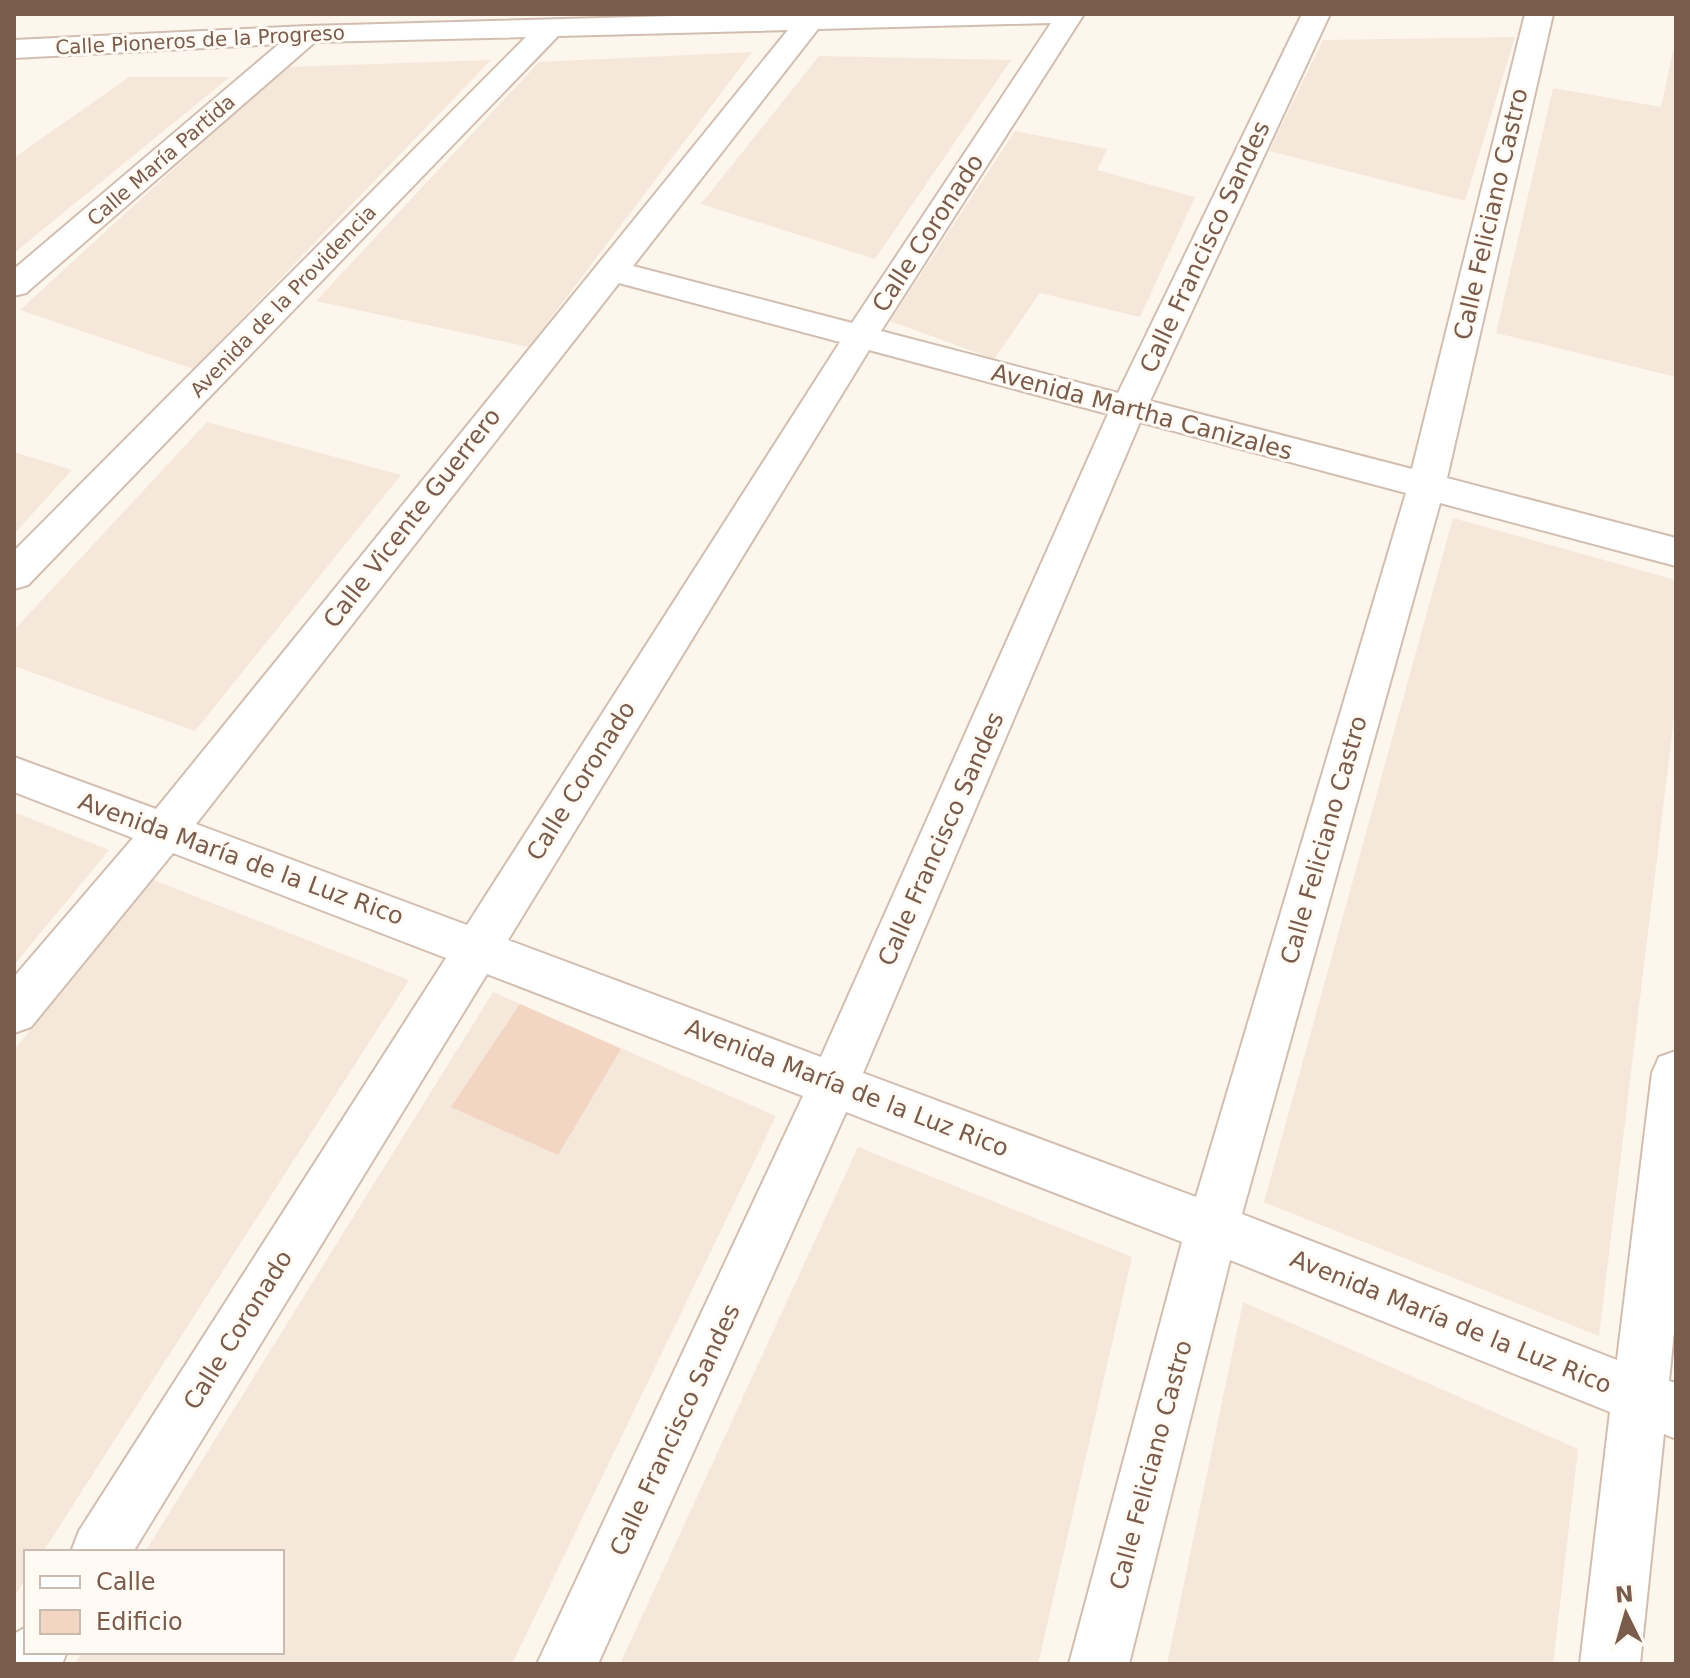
<svg xmlns="http://www.w3.org/2000/svg" width="1690" height="1678" font-family="'DejaVu Sans',sans-serif">
	<style>
		.residential { fill: #f5e8da }
		.building { fill: #f3d5c3 }
		.lines { fill: none; stroke-linecap: round; stroke-linejoin: round }
		.street-casing { stroke: #d1beb0; stroke-width: 4 }
		.street { fill: #fff; fill-rule: evenodd }
		.labels { text-anchor: middle; stroke-width: 6; stroke-linejoin: round; paint-order: stroke }
		.far-street-label { font-size: 20px; fill: #7a5c4d; stroke: #fffaf3 }
		.street-label { font-size: 24px; fill: #7a5c4d; stroke: #fffaf3 }
	</style>
	<rect width="100%" height="100%" fill="#fdf6ec"/>
	<path class="residential" d="M1515,37L1465,201L1269,151L1323,40Z
		M1676,37V377L1496,333L1553,88L1661,107Z
		M752,52L529,347L316,301L539,62Z
		M819,56L1011,60L875,259L701,204Z
		M491,60L193,369L20,310L285,67Z
		M129,77H230L14,253V158Z
		M1015,131L1107,149L1097,170L1195,197L1140,317L1040,293L994,359L890,321Z
		M207,422L401,475L195,731L14,666V630Z
		M14,452L72,470L14,534Z
		M1453,518L1676,580V702L1599,1336L1264,1202Z
		M14,812L109,850L14,965Z
		M151,879L409,980L43,1552H26V1578L14,1597V1050Z
		M493,992L776,1116L512,1664H75L82,1652H282V1552H145Z
		M858,1147L1132,1257L1038,1664H620Z
		M1243,1302L1578,1449L1553,1664H1167Z"/>
	<path class="building" d="M520,1004L621,1049L558,1155L451,1107Z"/>
	<g class="lines">
		<defs>
			<path id="street" d="M745,14H1084L881,331L1118,393L1302,14H1330L1150,401L1412,469L1525,14H1553L1447,478L1676,538V566L1440,503L1242,1214L1617,1360L1652,1073L1659,1057L1676,1051V1312L1669,1381L1676,1383V1439L1664,1434L1640,1664H1580L1610,1412L1230,1260L1129,1664H1069L1182,1242L846,1112L598,1664H537L803,1096L487,974L133,1552H71L79,1531L446,958L173,853L31,1027L14,1033V977L133,838L14,792V757L156,809L788,30L558,36L28,585L14,589V551L526,37L315,42L26,293L14,296V269L279,44L14,58V40L308,26ZM1051,23L852,323L633,266L818,29ZM619,283L840,342L467,925L196,824ZM869,350L1108,414L821,1057L508,940ZM1140,422L1406,493L1196,1197L863,1073Z
				M26,1627V1652H67L62,1664H14V1634Z"/>
		</defs>
		<use href="#street" class="street-casing"/>
		<use href="#street" class="street"/>
	</g>
	<g class="labels">
		<g class="far-street-label">
			<text transform="translate(200 40) rotate(-3)" y="7">Calle Pioneros de la Progreso</text>
			<text transform="translate(161 160) rotate(-41)" y="7">Calle María Partida</text>
			<text transform="translate(283 301) rotate(-46)" y="7">Avenida de la Providencia</text>
		</g>
		<g class="street-label">
			<text transform="translate(1491 214) rotate(-77)" y="8">Calle Feliciano Castro</text>
			<text transform="translate(928 233) rotate(-57)" y="8">Calle Coronado</text>
			<text transform="translate(1205 247) rotate(-65)" y="8">Calle Francisco Sandes</text>
			<text transform="translate(1142 412) rotate(15)" y="8">Avenida Martha Canizales</text>
			<text transform="translate(412 518) rotate(-52)" y="8">Calle Vicente Guerrero</text>
			<text transform="translate(581 781) rotate(-58)" y="8">Calle Coronado</text>
			<text transform="translate(941 839) rotate(-66)" y="8">Calle Francisco Sandes</text>
			<text transform="translate(1324 840) rotate(-74)" y="8">Calle Feliciano Castro</text>
			<text transform="translate(241 859) rotate(20)" y="8">Avenida María de la Luz Rico</text>
			<text transform="translate(847 1088) rotate(21)" y="8">Avenida María de la Luz Rico</text>
			<text transform="translate(1451 1322) rotate(22)" y="8">Avenida María de la Luz Rico</text>
			<text transform="translate(238 1330) rotate(-58)" y="8">Calle Coronado</text>
			<text transform="translate(675 1430) rotate(-65)" y="8">Calle Francisco Sandes</text>
			<text transform="translate(1151 1465) rotate(-75)" y="8">Calle Feliciano Castro</text>
		</g>
	</g>
	<rect width="1690" height="1678" fill="none" stroke="#7a5c4d" stroke-width="32"/>
	<rect x="24" y="1550" width="260" height="104" fill="#fffaf3" stroke="#cabbb1" stroke-width="2"/>
	<rect x="40" y="1576" width="40" height="12" fill="#ffffff" stroke="#cabbb1" stroke-width="2"/>
	<text x="96" y="1590" font-size="24" fill="#7a5c4d">Calle</text>
	<rect x="40" y="1610" width="40" height="24" fill="#f3d5c3" stroke="#cabbb1" stroke-width="2"/>
	<text x="96" y="1630" font-size="24" fill="#7a5c4d">Edificio</text>
	<g transform="translate(1626 1614) rotate(355)" stroke="#fffaf3" stroke-width="6" paint-order="stroke">
	<path d="M0-6L14 30L0 20L-14 30Z" fill="#7a5c4d"/>
	<text y="-12" font-size="22" font-weight="bold" text-anchor="middle" fill="#7a5c4d">N</text>
	</g>
</svg>
